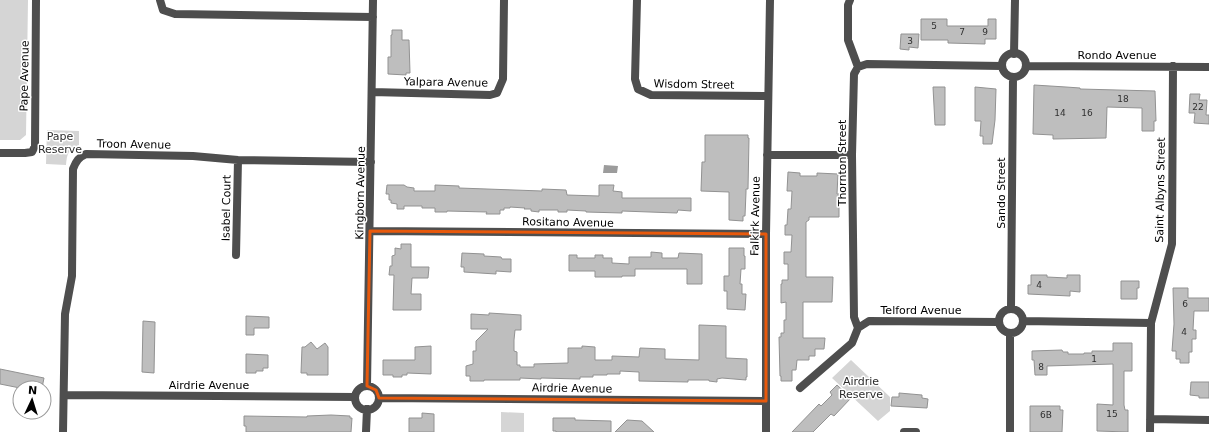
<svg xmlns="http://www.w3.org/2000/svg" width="1209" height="432" font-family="'DejaVu Sans',sans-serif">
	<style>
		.green { fill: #d5d5d5 }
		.water { fill: #9c9c9c }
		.building { fill: #bebebe; stroke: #929292 }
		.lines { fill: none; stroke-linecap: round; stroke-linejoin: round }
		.minor { stroke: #4e4e4e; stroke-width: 8 }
		.marked { fill: none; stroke: #e8590c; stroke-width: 3; stroke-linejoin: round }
		.labels { text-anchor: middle; stroke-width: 3; stroke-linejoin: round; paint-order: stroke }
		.number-label { font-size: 9px; fill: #303030 }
		.street-label { font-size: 11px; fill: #000; stroke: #fff }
		.park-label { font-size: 11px; fill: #2c2c2c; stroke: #fff }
	</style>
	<rect width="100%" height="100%" fill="#fff"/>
	<path class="green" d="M0,0H28L26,135L20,140H0Z
		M47,130L79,131V145C68,149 67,154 66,165L46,164Z
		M851,360L890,397V411L878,421L832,378Z
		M501,412L524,413V432H501Z"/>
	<path class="water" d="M604,165L618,166L617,173H603Z"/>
	<path class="building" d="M921,19H947V26H988V19H996V39H985V44L948,43V40H921Z
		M392,30H402V40H409L410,73H406V75L388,74V57H391V35H392Z
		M901,34H919L918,48L909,47V50L900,49Z
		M1034,85L1066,87L1080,88V89L1155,91L1156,121H1154V131H1142V108L1107,107L1106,138L1053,139V135L1033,134Z
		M933,87H945V125H935Z
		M975,87L996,89L995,120L992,144H983V136H980L981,121H975Z
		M1190,94H1200L1199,100H1207L1206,115H1209V124L1194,123L1195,113H1189Z
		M705,135H748V138H749L748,189H746V192L745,216H743V221L729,220V192L701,191L702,162H705Z
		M788,172L800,173V176H817V173L838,174L837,194H839V217H809V220L806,222V277H833L832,302H803V338H825L824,349H815V356H809V360H797L796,370H792V381H781V376H780L779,337H781V333H784V320H786V302L781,303V284H782V280H788V264H784V252H791L792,235H785V225H787L788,209H791L792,191H787Z
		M387,185H404L407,187L414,188V191H435V185L459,186V188L542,191V189L566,190L567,195L599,196V185H614L613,191L622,192V198H691V211L678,210L677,213L622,211V213L586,212V211L567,210V212H558V210H539V212L531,211V209H524L525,208L510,207V208H504V210H500V214H486L487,212L447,211V212H435V208H422V206H404V209H397V204L391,203V200H389V194H386Z
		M401,244H411V267H429L428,278H412L411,294H421V310H393L394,275H389L390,266H392V256L395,255V248L401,249Z
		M729,248H744V256H745V269H741L740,284H742V294H746L745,310L727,309V291H724V276H729Z
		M651,252L662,253V258H678L679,253L702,254V284H687V269H635V276H622V277H595V271H569V255H577V258H595V255H603V258H612V263L629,264V257H651Z
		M462,253L484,254V256L501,257L502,259H511V272L496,271V274L464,272V267H461Z
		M1031,275H1047V277L1067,278V275H1080V292L1070,291V296L1028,294V285H1031Z
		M1121,281H1139V288H1137V299H1121Z
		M1173,288H1188V298H1209V311H1194L1193,330H1196V339H1192V352H1189V363H1180V359H1176V351H1172L1174,324Z
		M489,313L521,315V330H515L514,340V351L517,352V365H520V367H534V364L568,363V348H582V346L595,347V360H612V356L639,357L640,348L665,349V359L699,360V325L726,326V358L747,359V377H746V380L722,378L717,379V382L709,381V380H688V382L639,381V372L620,371V374H607V375H593V377H580V379L541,378V379L520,378V380H484V381H470V376H466V366L473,364V351H476V341L488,329H471V314L489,315Z
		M246,316L269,317V328H254V335H246Z
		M143,321L155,322L154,373L142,372Z
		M311,342L317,349L325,343L328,347V375H307V373H301L302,347H305Z
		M1113,343H1132V371H1124V405L1125,410H1128V432L1097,431V404L1113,405V364L1047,366V375H1035L1034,360H1032V351L1062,350L1063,352H1068V354H1084V353H1092V351H1113Z
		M431,346V374L407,373V375H402V377H393V375H383V360H415V347Z
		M246,354L268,355V368H263V371H256V373H246Z
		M0,369L44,378L42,388H20L0,384Z
		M1191,382H1209V398H1199V396L1190,395Z
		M837,385L851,398L834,416L831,414L813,432H792L819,404L821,406L832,395L830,392Z
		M899,393L922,395V398L928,399L927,408L891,406L892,397H899Z
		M1030,406H1060V410H1063L1062,432H1030Z
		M422,413L434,414V432H409V418H422Z
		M331,415L350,416V418H352L351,432H246V426H244V416L307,417V416Z
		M553,418H575V420L611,421V432H556V431H553Z
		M627,420L642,421L654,432H615Z"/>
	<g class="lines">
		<path class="minor" d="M160,0L163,10L175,14L373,17
			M637,0L635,79L638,89L651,95L768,96
			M850,0L848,5V40L858,67L854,74L852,155L854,317L858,328
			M1002 65a12 12 0 1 1 24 0a12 12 0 1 1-24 0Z
			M1014,54L1015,0
			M1026,66L1209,67
			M858,67L867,64L1002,66
			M372,92L490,95L497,93L503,79L504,0
			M0,153H25L32,152L35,146L36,0
			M767,155H852
			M370,231L766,234
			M236,255L238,160
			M1011,309L1013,77
			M999 321a12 12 0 1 1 24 0a12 12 0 1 1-24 0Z
			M1023,321L1151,323
			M367,386L373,0
			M355 398a12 12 0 1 1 24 0a12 12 0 1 1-24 0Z
			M800,388L852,343L858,328L869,321L999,322
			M64,395L355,397
			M379,398L766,401
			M1150,419L1209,420
			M63,432L65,314L72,276L73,169C76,161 79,157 86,154L193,156L238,160L371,162
			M366,432L367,409
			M766,432V234L770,0
			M904,432H916
			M1010,432V333
			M1150,432L1151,323L1172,244L1173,66"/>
	</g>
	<path class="marked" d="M370,231L766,234V401L379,398L376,390L367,386Z"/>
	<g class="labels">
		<g class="number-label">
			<text x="934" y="29">5</text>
			<text x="962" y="35">7</text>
			<text x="985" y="35">9</text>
			<text x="910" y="44">3</text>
			<text x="1123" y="102">18</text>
			<text x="1198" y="110">22</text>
			<text x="1060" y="116">14</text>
			<text x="1087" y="116">16</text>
			<text x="1039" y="288">4</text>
			<text x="1185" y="307">6</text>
			<text x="1184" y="335">4</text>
			<text x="1094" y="362">1</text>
			<text x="1041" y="370">8</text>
			<text x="1112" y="417">15</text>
			<text x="1046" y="418">6B</text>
		</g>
		<g class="street-label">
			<text x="1117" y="59">Rondo Avenue</text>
			<text transform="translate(24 76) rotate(-89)" y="4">Pape Avenue</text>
			<text transform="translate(446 82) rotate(1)" y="4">Yalpara Avenue</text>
			<text transform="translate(694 84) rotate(1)" y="4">Wisdom Street</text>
			<text transform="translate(134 144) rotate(1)" y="4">Troon Avenue</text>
			<text transform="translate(842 163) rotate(-90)" y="4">Thornton Street</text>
			<text transform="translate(1160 190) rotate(-89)" y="4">Saint Albyns Street</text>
			<text transform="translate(360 193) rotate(-89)" y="4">Kingborn Avenue</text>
			<text transform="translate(1001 193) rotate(-90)" y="4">Sando Street</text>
			<text transform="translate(226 208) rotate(-89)" y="4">Isabel Court</text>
			<text transform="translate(755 216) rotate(-89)" y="4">Falkirk Avenue</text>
			<text transform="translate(568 222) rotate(1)" y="4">Rositano Avenue</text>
			<text x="921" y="314">Telford Avenue</text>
			<text x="209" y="389">Airdrie Avenue</text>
			<text transform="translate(572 388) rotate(1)" y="4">Airdrie Avenue</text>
		</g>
		<g class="park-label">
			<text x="60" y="140">Pape<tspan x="60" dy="13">Reserve</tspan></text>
			<text x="861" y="385">Airdrie<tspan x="861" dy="13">Reserve</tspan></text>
		</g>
	</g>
	<g transform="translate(32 400) rotate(4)"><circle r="19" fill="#ffffff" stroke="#999999"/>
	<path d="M0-3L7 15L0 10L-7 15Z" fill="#000000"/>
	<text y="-6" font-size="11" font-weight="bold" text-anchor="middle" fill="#000000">N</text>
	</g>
</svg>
